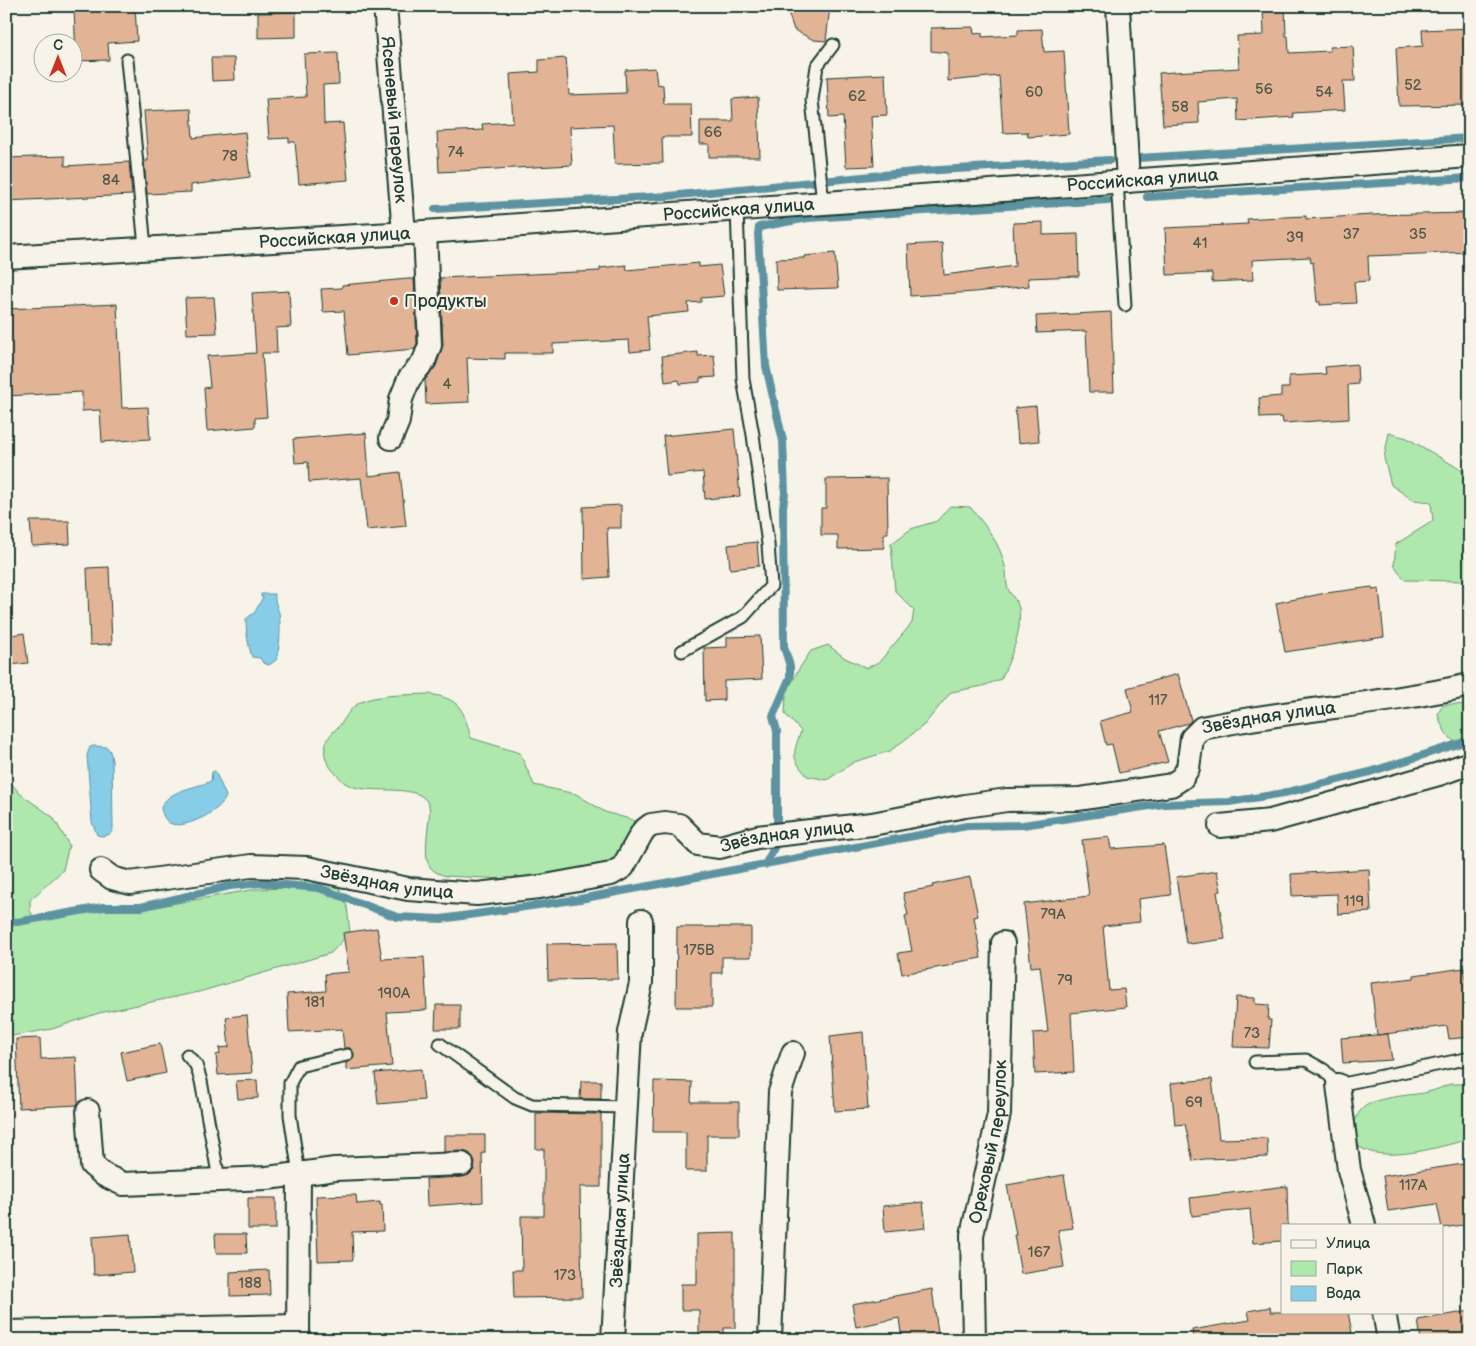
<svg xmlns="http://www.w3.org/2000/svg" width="1476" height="1346" font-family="'Balsamiq Sans',sans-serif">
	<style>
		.green { fill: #aee8ad; stroke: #669270 }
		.water { fill: #87cde8; stroke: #5d93a0 }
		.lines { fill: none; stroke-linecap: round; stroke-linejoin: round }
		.stream { stroke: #5d93a0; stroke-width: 8 }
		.building { fill: #e3b395; stroke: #1f3d34 }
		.lane-casing { stroke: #1f3d34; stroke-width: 15 }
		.street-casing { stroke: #1f3d34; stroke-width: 26 }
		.lane { stroke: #f7f3e8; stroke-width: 11 }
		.street { stroke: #f7f3e8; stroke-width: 22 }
		.poi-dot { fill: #c8321e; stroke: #f7f3e8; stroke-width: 2 }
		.labels { text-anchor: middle; stroke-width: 4.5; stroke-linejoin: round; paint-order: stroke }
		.number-label { font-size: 15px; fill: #505a4c }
		.street-label { font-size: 18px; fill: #1f3d34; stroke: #f7f3e8 }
		.poi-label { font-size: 18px; fill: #1f3d34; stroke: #f7f3e8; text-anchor: start }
	</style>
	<rect width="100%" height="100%" fill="#f7f3e8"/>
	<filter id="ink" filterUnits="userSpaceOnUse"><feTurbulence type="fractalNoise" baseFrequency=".02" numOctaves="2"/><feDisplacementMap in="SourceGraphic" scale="10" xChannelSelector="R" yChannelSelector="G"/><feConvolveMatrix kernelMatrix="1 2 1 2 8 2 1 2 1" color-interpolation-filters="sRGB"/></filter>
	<g filter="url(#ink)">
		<path class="green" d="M1389,433L1407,438L1470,475V577L1462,581L1405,580L1394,565L1396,544L1433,521L1431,502L1413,500L1391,485L1384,458Z
			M950,506L970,507C985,525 1000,543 1005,566C1007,572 1006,579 1007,585C1008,594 1018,600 1019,609C1022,633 1011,657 1001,679L983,686L951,692L924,725L890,751L854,762L827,780L807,776C790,756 793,755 801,731L785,714L786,694L797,672L811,651L828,645L845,658L867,668L880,661L912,623L914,610L895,591L891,544L911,529L937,521Z
			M429,694C461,699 463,709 471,738L520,753L534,785L576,794L605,812L633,820L643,848L628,860L525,880L446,876C439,874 434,872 430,867C423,858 428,829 429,818C430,813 430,807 428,803C416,781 366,797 345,783C342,781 339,777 337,775C332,770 329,766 326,760C322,748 327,737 336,729C346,720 348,708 361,702C377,694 410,695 429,694Z
			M1448,704L1470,705V746C1451,746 1442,730 1438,714L1442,706Z
			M6,776L19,793L53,817L69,845L63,870L30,900V911L36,920L53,918L87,910H137L256,889L291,888L308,877L338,885L347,906L350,933L331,953L199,992L99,1013L52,1029L6,1037Z
			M1450,1084H1470V1139C1442,1146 1405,1158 1376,1153C1367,1152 1359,1147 1351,1142C1352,1130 1353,1120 1361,1110C1372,1096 1411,1096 1428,1092C1436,1090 1443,1087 1450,1084Z"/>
		<path class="water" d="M261,594H275C274,601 277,606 279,613C281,622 280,651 276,660C275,661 271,664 269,665L263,663L260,658L252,657C248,644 246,633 246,619L255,612L263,597H261Z
			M94,746L107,747L110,751L112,761L113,829C111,836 103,837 97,835L92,822L87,755L90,747Z
			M215,771L226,796C223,810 186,829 172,824C165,822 162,814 161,808C167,790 196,788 211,781L212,772Z"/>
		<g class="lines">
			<path class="stream" d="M1138,158L1470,138
				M1147,197L1470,178
				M435,209L669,196L923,171L1110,160
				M777,824V731L773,716L790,677V666L784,647L783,507L785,493L783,441L766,366L758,234L759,227L808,218L1108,200
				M765,865L777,842
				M6,921L17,922L103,907H141L230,886L261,883L319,888L397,917L441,919L580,899L967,826L1023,825L1163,804L1229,802L1284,793L1370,772L1470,740"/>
		</g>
		<path class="building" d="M74,6H135L137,41L108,43L109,60L76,61Z
			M786,6H830L826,41L814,40L794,30Z
			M1285,7L1286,36H1288L1289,53L1330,51V47L1353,46L1355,81H1343L1345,110L1293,113L1294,117L1238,121L1237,99L1198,102L1199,123L1163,125L1159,73L1239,68L1237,36L1264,35L1263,8Z
			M296,12V37L258,38V13Z
			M973,27L974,34L982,33V37L1018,35V30L1042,29L1044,52L1064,51L1069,134L1028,137L1027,132L1003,133L999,76L948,81V53L931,51V28Z
			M1470,28V105L1399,106L1396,48L1423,46L1422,30Z
			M338,53L339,84L323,85L324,124L343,123L348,180L299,184L295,142H289V138L269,139L266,99L306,97L304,54Z
			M211,58H234L235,80L212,81Z
			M566,58L569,95L626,93L625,70L655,68L657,84L663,85L664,104H691L692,137H662L663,163L615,164L613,125L570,127L572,165L439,172L437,132L483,130L482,124L513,122L510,74L539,72V60Z
			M885,74L887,115L871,116L874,166L846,167L843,117L829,118L827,77Z
			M758,97L760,157H709V144H700V121H733L732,99Z
			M191,109L193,138L245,132L250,177L191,185V192L147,194L144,161H148L144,111Z
			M65,156V166L129,162L132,195L6,201V158Z
			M1469,213L1470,252L1368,256L1369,281L1354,282L1356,303L1320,305V302H1317L1313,262L1311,263L1310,257L1252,260L1253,280L1212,282V273L1167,275L1165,228L1248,224L1247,219L1262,218L1306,216V219L1372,215Z
			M1043,222V235L1078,234L1079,276L1028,278L1029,286L975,292L910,296L908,245L942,243L944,275L1015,266L1013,223Z
			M835,253L838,288L777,290L776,259L804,258V256Z
			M699,263V267L720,265L724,296L701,298V302L688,303L689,312L647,316L650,350L630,352L629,340L553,344V353H505V359L467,358L469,402L426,404L425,380L436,366L443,345L440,278L600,271V268L626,265L627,270Z
			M408,279H414L417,343L415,349L348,355L344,311L323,312L321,289L342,288V285Z
			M289,291L291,327L276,328L277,353H262L267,417L255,418V427L207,431L204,388L210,387L207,356L256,353L252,293Z
			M214,297L217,333L187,334L185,298Z
			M117,304L122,408L148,407L150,439L102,442L100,410L82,411V392L6,396V309Z
			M1111,312L1114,392H1089L1086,331L1037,333L1036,316Z
			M698,352V356L714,355L716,377L700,378V382L680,384L679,380L665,382L662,356Z
			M1357,364L1358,384L1348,385L1349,419L1283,423L1282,417L1260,418L1259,398L1281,396V388H1289V376L1326,374L1325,367Z
			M1036,406L1039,441L1018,443L1015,408Z
			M734,429L740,496L705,499L703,472L667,476L663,436Z
			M366,433L369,476L400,472L406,526L367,530L361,478L309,482L308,462L295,463L293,439Z
			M887,478L888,533H884V548L838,549V535H821V508H826V479Z
			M621,505V528H607L609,577L584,579L583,507Z
			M30,521H69L70,544L32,546Z
			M757,542L759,566L730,569L728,545Z
			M109,567L112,644L90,645L87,568Z
			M1372,587L1373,590L1379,589L1384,637L1285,652L1276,603L1326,593Z
			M24,633L28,663L10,665L6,636Z
			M760,636L762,679L724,681V700L705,701L704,648L727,647V637Z
			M1178,674L1191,720L1189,723L1159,731L1168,762L1119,773L1112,744L1106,745L1100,721L1133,712L1127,688Z
			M1109,837L1111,849L1164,845L1171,895L1138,899L1140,922L1103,926L1109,990L1124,989L1126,1007L1071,1013L1074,1072L1035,1074L1033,1033L1048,1032L1040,966L1031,967L1024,904L1089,896L1082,840Z
			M1369,869L1371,912L1338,914L1337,894L1292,896L1291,874Z
			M1217,871L1221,891L1217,892L1225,939L1190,944V943H1186L1176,877Z
			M970,877L978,916L974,917L981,958L953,963V965L902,974L898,953L912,951L905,916L908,915L903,893L933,887L932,885Z
			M677,927H751V957H722V973H712V1007H676Z
			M377,928L382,959L424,957L427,1010L387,1012L392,1066L346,1070V1063L352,1060L354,1054L350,1048H344L342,1029L289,1032L287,994L326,991L325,974L349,972L343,933Z
			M617,943L618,979L548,980L547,944Z
			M1464,968L1470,1001V1037L1449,1039L1447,1026L1377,1035L1371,983L1414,978V975Z
			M1236,997L1255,998V1004L1269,1005L1268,1020H1271L1269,1048L1233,1047Z
			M436,1005H460V1029H435Z
			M247,1015L252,1073L218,1075L216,1055L220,1054L219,1048L229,1047L226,1017Z
			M863,1032L868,1109L835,1111L830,1036Z
			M1388,1034L1392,1060L1343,1063L1341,1038Z
			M40,1038L41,1059L76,1057L78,1103L77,1105L19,1108L16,1039Z
			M160,1044L166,1073L127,1081L121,1052Z
			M421,1069L424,1100L378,1104L375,1073Z
			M1212,1079L1219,1139L1267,1138L1268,1157L1204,1159L1193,1161L1185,1124L1175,1125L1171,1083Z
			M257,1080L258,1098L238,1099L236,1081Z
			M581,1081H601V1099H580Z
			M654,1081L692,1082L691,1102H739V1135H707V1171H686V1132H653Z
			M536,1113L601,1114V1187H580L582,1297L514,1298L513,1270H522L521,1216H544V1149H536Z
			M444,1135H485V1153H482L483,1202L427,1206L426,1179L463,1177L469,1175L474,1170L475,1163L473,1157L469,1153L461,1151L444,1152Z
			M1470,1163V1224L1442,1228L1437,1204L1388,1211L1383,1176Z
			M1064,1175L1073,1228L1058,1230L1064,1267L1021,1274L1014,1235H1016L1007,1185Z
			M1287,1186L1288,1225H1282V1241L1253,1243L1250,1209L1192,1216L1190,1198Z
			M356,1195L357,1204L380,1202V1205H382L383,1231L352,1232L353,1260L318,1261L316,1196Z
			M248,1198H276V1229H248Z
			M923,1202L926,1228L885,1232L883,1206Z
			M735,1233V1328H724V1337H699V1310H681V1284H697V1234Z
			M130,1234L133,1272L94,1275L92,1237Z
			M215,1234H246L247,1253H216Z
			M269,1270L270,1295L230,1296V1272Z
			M932,1289L939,1340H902L899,1318L856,1327L852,1304Z
			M1270,1307L1271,1312H1348L1352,1333L1321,1340H1193L1192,1330L1250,1320L1248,1311Z
			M1470,1311V1340H1421L1418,1320Z"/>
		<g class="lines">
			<defs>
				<path id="lane" d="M127,60L145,247
					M1117,181L1125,305
					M823,203L812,100L817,66L833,45
					M682,651L743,617L771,586L768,544L753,435L743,379L737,209
					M440,1044L515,1098L532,1105L626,1107
					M187,1055L196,1065L201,1081L219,1179
					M1255,1062L1306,1060L1324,1070L1338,1085L1470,1058
					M299,1174L290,1115V1083L299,1066L347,1055"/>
				<g id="street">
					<path id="s1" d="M385,6L404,233"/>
					<path d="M1118,6L1128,181"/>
					<path id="s2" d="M6,257L425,232L1470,156"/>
					<path d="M391,438L398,421L401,399L409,379L424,361L430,345L425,232"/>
					<path d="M1220,826L1270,821L1439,774L1470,763"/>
					<path id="s3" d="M101,870L112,878L130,883L251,866L307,868L408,889L477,894L540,887L611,874L623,867L643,831L651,825L665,823L679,825L698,844L720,847L757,837L872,824L965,806L1007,800L1079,799L1171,785L1182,778L1188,768L1192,738L1202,728C1290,709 1381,705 1470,685"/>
					<path d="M1338,1085L1349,1170L1364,1225"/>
					<path d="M88,1111L92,1165L104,1175L123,1184L267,1178L299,1174L298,1340"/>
					<path d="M299,1174L335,1169L462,1164"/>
					<path d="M1384,1312L1389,1340"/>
					<path d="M6,1332L298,1326"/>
					<path id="s4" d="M613,1340L630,1032L641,983V921"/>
					<path d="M770,1340L780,1092L793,1053"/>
					<path id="s5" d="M974,1340L972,1235L999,1114L1003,943"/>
				</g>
			</defs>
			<use href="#lane" class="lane-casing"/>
			<use href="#street" class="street-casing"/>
			<use href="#lane" class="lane"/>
			<use href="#street" class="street"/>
		</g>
	</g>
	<circle class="poi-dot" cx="394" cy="301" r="5"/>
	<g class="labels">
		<g class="number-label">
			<text x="1413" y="90">52</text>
			<text x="1264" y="94">56</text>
			<text x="1034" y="97">60</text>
			<text x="1324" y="97">54</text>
			<text x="857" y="101">62</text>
			<text x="1180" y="112">58</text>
			<text x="713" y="137">66</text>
			<text x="456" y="157">74</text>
			<text x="230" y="161">78</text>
			<text x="111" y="185">84</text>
			<text x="1351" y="239">37</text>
			<text x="1418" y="239">35</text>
			<text x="1295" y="242">39</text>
			<text x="1200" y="248">41</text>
			<text x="447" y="389">4</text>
			<text x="1158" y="705">117</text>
			<text x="1354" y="906">119</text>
			<text x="1053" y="919">79А</text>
			<text x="699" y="955">175В</text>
			<text x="1065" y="985">79</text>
			<text x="394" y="998">190А</text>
			<text x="315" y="1007">181</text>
			<text x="1252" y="1038">73</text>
			<text x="1194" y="1107">69</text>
			<text x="1413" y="1190">117А</text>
			<text x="1039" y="1257">167</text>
			<text x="565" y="1280">173</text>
			<text x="250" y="1288">188</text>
		</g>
		<g class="street-label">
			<text dy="6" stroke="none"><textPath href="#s1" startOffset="114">Ясеневый переулок</textPath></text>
			<text dy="6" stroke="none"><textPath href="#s2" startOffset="1139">Российская улица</textPath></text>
			<text dy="6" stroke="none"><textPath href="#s2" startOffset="734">Российская улица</textPath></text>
			<text dy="6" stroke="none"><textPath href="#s2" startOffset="329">Российская улица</textPath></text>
			<text dy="6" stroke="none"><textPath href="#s3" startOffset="1254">Звёздная улица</textPath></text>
			<text dy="6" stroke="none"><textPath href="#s3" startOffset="729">Звёздная улица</textPath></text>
			<text dy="6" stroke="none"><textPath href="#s3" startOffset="292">Звёздная улица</textPath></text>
			<text dy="6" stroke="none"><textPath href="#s5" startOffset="200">Ореховый переулок</textPath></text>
			<text dy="6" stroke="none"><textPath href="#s4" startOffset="120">Звёздная улица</textPath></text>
		</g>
		<g class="poi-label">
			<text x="404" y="307">Продукты</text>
		</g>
	</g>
	<rect width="1476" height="1346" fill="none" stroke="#f7f3e8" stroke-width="25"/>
	<rect x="12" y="12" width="1451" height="1321" fill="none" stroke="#1f3d34" stroke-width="2" filter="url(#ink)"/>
	<rect x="1281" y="1224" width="162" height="90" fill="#f7f3e8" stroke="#a1aaa0"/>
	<rect x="1291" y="1240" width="25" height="8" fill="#f7f3e8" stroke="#a1aaa0"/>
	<text x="1326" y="1248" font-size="15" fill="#1f3d34">Улица</text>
	<rect x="1291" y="1261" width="25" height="15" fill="#aee8ad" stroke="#a1aaa0"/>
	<text x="1326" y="1274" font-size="15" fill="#1f3d34">Парк</text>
	<rect x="1291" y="1286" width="25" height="15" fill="#87cde8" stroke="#a1aaa0"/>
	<text x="1326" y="1298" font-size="15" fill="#1f3d34">Вода</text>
	<g transform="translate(58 58)"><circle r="24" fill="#f7f3e8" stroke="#a1aaa0"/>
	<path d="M0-4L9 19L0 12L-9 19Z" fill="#c8321e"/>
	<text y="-8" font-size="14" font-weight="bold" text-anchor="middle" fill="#1f3d34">С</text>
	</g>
</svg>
